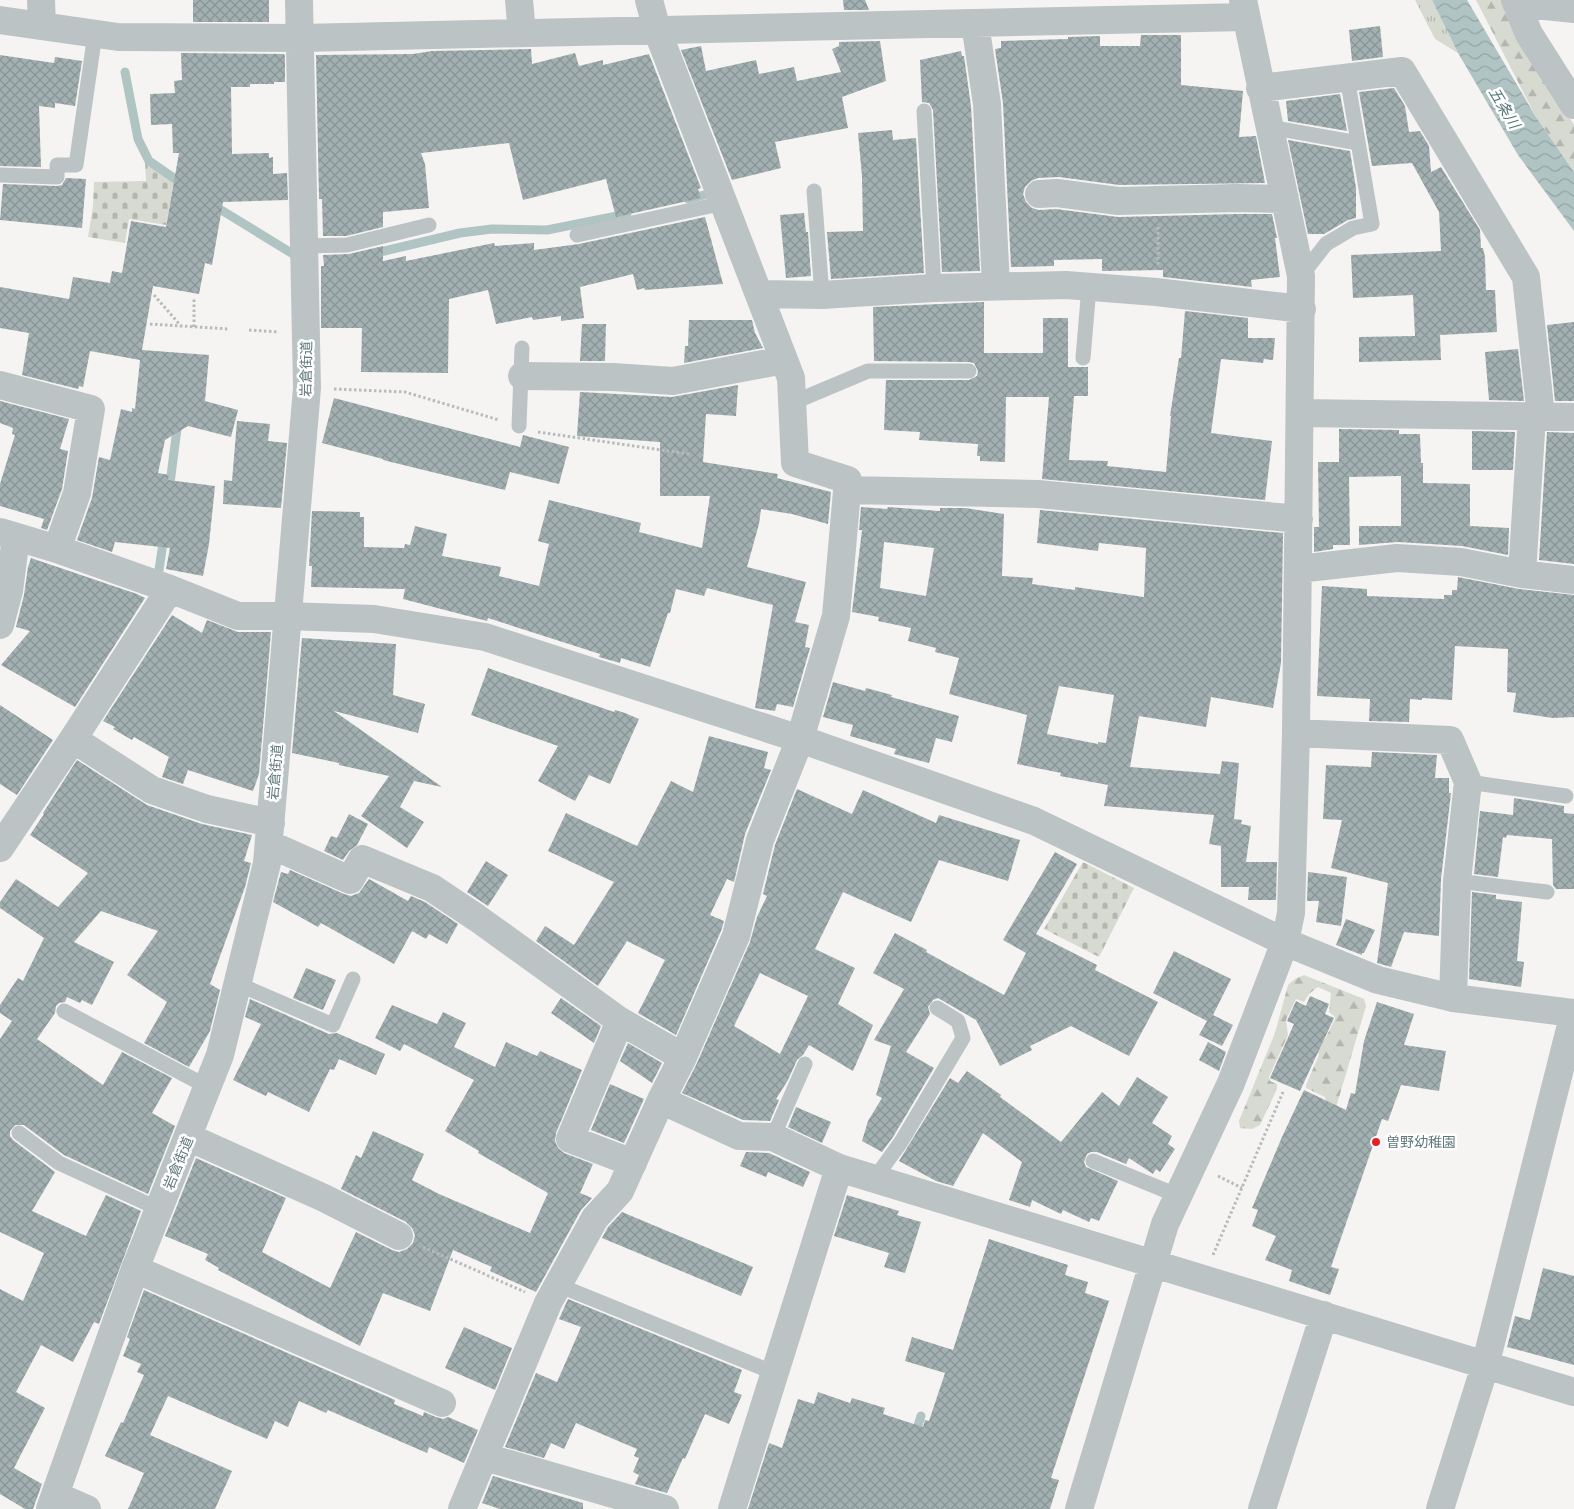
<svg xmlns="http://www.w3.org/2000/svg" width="1574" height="1509" font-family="Cabin,'Noto Sans JP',sans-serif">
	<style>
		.grass { fill: url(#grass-tufts) }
		.forest { fill: url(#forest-firs) }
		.cemetery { fill: url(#cemetery-stones) }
		.water { fill: url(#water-waves) }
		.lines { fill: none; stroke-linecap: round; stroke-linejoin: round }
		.stream { stroke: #b1c4c4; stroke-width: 9 }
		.building { fill: url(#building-cross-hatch); fill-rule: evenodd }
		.path { stroke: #b6bcbd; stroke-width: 3; stroke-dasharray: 2.5 2.5; stroke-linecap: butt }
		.service { stroke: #bcc3c5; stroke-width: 15 }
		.minor { stroke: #bcc3c5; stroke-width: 28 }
		.tertiary { stroke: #bcc3c5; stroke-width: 28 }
		.poi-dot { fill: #e72028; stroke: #fff; stroke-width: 2 }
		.labels { text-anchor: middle; stroke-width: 5; stroke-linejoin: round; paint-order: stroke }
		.street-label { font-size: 14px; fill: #60797d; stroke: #fff }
		.poi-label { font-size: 14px; fill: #60797d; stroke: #fff; text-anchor: start }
		.water-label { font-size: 15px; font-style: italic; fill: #5a7979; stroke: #fff }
	</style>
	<defs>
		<pattern id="grass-tufts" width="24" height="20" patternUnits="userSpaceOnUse" patternTransform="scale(1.25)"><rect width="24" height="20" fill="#d7dad1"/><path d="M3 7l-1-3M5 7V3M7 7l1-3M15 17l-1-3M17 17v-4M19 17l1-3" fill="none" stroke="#b2b6af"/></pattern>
		<pattern id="forest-firs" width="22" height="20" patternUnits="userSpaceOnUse" patternTransform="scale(1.25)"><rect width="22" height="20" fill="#d7dad1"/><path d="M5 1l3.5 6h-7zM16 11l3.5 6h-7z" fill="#b2b6af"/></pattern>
		<pattern id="cemetery-stones" width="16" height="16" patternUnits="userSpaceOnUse" patternTransform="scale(1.25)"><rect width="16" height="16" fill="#d7dad1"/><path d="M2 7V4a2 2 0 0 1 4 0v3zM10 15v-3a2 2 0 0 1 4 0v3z" fill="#b2b6af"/></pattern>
		<pattern id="water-waves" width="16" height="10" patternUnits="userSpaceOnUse" patternTransform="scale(1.25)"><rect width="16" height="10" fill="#b1c4c4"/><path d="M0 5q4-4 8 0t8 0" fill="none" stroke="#93a4a4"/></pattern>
		<pattern id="building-cross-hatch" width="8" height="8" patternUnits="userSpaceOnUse" patternTransform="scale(1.25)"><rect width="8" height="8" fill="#a3b0b1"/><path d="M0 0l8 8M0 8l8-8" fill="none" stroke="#889495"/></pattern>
	</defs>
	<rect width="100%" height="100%" fill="#f6f4f2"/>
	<path class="grass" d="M1415,0H1432L1458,53L1435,39Z"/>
	<path class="forest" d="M1476,0H1504L1520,38L1574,125V172L1536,117Z
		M1304,975L1364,999L1366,1006L1327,1138L1326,1101L1325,1097L1306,1088V1085L1319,1055L1317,1050L1318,1040L1325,1039L1335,1019V1017L1329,1012L1331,993L1318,987L1309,994L1304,1002L1296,999L1286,1020L1288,1035L1269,1077L1270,1081L1277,1084V1089L1260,1125L1252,1129L1240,1128L1239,1121L1275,1033L1288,985L1295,979Z"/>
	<path class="cemetery" d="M145,162L174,181L166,225L129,219L125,243L88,237L93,206L94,182L146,181Z
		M1083,862L1134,888L1099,957L1044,929Z"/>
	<path class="water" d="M1432,0H1467L1536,117L1574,172V231L1518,155L1458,53Z"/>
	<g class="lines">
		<path class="stream" d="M125,72L138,139L149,161L184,185
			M688,199L704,195
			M213,205L293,254
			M372,254L460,233L492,229L547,230L627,214
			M169,491L177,429
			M159,570L164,536
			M915,1435L921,1416"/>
	</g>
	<path class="building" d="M193,0H269V22H193Z
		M843,0H865L869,10H844Z
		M1380,26L1383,57L1352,61L1349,30Z
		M1141,35H1181V85L1243,91L1239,137L1256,136L1265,183L1119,185L1059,177L1038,178L1031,181L1025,187L1023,194L1026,202L1032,208L1039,210L1056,209L1118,217L1237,214H1272L1277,238H1275L1280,277L1251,280L1252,287L1163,277V270L1102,271V259L1054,260V266L1011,267L1003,103L995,49L1001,48V41L1068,39V37L1100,36V46H1140Z
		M880,41L886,81L842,97L848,128L775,142L781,168L732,180L681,50L701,46L706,71L756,60L759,74L794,67L797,81L841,72L832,49L839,46V42Z
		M531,49L532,64L575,53L579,66L603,60V65L649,54L701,188L698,189L701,198L616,217L606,179L523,200L509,143L421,153L425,164L429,208L383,212V227L346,236H323L322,199H319L316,55L413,54L432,51Z
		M961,51L962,56H964L971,106L980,271L942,272L933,110L929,103L922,102L920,60Z
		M181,53L284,54L285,56V82H274V84H250V87H231L232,154L269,153V158L273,157V174L287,173L288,200L223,202L212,265L205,263L199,294L153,286L142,350L209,355L205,401L238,410L231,437L188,426L165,440L158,473L169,475L168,480L215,486L209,544L203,576L166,569L170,548L115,542L112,552L77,540L92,498L99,457L110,460L121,409L132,412V408L135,409L140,360L90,351L83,387L79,386L78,389L22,375L29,333L0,328V287L69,299L73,277L110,283L112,271L122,273L131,221L166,227L179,153H173L172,124L151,125L150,94L175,93L174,81L182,80Z
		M0,55L54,63L55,57L82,61L75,106L55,103V108L39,106L41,167L0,166Z
		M1394,88L1405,106L1409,132L1420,131L1429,146L1431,172L1441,167L1480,230L1481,248H1483L1485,257L1486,290H1495L1497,332L1440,335L1441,360L1359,362V337L1415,336L1413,295L1353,298L1351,255L1441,251L1439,212L1412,163L1372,166L1359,92Z
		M1340,94L1347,131L1288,121L1286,101Z
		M892,130L893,140L916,138L924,273L831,279L827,232L863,231L862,176L858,133Z
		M1288,140L1350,151L1356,188V218L1348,220L1324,234H1308Z
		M66,178L86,179L82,228L0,220L3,184L57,186L62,185Z
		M804,213L806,232H808L811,276L786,278L780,215Z
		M705,217L723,284L645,290L644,288L637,290L633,274L580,287L584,318L561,321V316L533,320L532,317L496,324L488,290L449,299L448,373L361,372L362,328H321V266H324L323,255L349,254L383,246V261L406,256V261L494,243L495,246L534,243V250L579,244Z
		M984,302V353H1043V318H1068V367H1088V396H1074L1069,460L1108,461L1107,466L1166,472L1171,416H1170L1179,358H1181L1185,311L1248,318V338H1275L1273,360L1264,359L1263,363L1221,359L1211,433L1272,441L1265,500L1042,479L1049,397H1006L1005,462L980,461V456H977L978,444L919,440L920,432L884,430L886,380H969L977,376L978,371L974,363L969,362L874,361L873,307Z
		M689,320H752L755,333L763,348L684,363L685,346H688Z
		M1574,322V401H1555L1547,325Z
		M582,324H606L605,361H580Z
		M1518,349L1524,401L1489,400L1485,352Z
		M738,385L736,416L706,414L703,462L778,474L777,478L831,492L828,524L792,514L761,509L759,524L747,567L806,582L795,622L809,625L805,647L810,648L793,707L777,704L775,711L755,708L773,605L707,588L704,596L676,589L670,613H668L650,667L621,658L620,663L599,657L600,654L488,618L487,621L403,599L405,589L311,587L312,566H309L312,511L360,512V517H364V547L404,548L405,544L410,545L415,526L447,534L442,556L501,567L499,576L539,586L549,544L538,541L549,500L641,523L639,532L702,548L710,496H660V442L577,436L580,392L672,397Z
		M334,398L520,447L523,435L569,447L559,484L510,472L505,490L383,460V459L322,443Z
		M0,401L69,419L60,449L68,451L62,489L47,530L41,528L44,519L0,506V484L15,435L12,434L13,428L0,423Z
		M237,421L270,424L268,441L287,443L281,508L223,504L224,480L232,481Z
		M1339,429L1399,430V434H1420L1421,463H1423V483L1470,484V526L1509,528L1508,555L1462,546L1398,542L1359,545V526H1401V476L1349,477L1350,545H1333V549L1314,552V527H1319L1318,462H1339Z
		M1472,431L1515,432L1513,470H1472Z
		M1547,432L1574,433V564L1539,560Z
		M861,507L887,509L888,507L940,511V508H965L1004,514L1002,576L1033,578L1032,584L1075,590V587L1144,597L1146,548L1099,543L1098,551L1037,543L1040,510L1283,533L1281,663L1273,708L1211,697L1206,727L1139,716L1130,767L1220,774L1222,761L1239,763L1234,819L1242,820L1241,824L1251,826L1246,862H1277L1276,900H1248L1249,887H1221V846L1209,844L1214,815L1104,806L1108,785L1060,776L1061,773L1017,764L1027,715L949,694L959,658L935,652L936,648L908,641L911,628L878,621L879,617L852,612L862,530H859ZM884,542L934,548L926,596L880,588ZM1059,686L1114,695L1106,743L1098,742V744L1047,734Z
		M31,558L137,594L145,598L75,707L1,665L30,631L16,627L24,595L28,567Z
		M1458,577L1519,589L1574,595V717L1553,718L1513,712L1516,693L1507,692L1508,649L1455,646L1452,700L1422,698V700L1410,699L1409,722L1369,721L1370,699L1317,696L1322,586L1367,589V596L1444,599V595H1452V590H1457Z
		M172,615L202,633L207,620L238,632H271L259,774L253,791L188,770L183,784L162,777L169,757L134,737L132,740L113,729L115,727L103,721Z
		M302,638L396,644L393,695L425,704L418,733L334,711L442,787L414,781L400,807L424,822L407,848L361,816L389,776L339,765V763L292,753Z
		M488,668L614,712L615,710L625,713L639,719L610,784L589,775L575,801L538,781L558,746L471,715Z
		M833,682L865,691L866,688L892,695L891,697L959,716L952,742L936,738L929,763L894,754L896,749L850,736L853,725L823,717Z
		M0,705L53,740L17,795L0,784Z
		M709,736L768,752L764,768L771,770L745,834L734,882L727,879L710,915L724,921L721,931L676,1035L638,1013L665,960L627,941L598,986L536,941L545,926L574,945L614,882L548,851L566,813L637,846L671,781L693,792Z
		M1372,752L1437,755L1435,778H1449V793H1451L1441,879L1439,936L1404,932L1391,967L1377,963L1388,883L1331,868L1342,820L1323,819L1326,765L1371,767Z
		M77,760L147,805L202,824L252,835L244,861L251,863L245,887L210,984L220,990L210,1031L189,1067L144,1043L167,1002L127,975L158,931L101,911L74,942L114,962L92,1005L82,1000L80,1003L67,997L65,1002L59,1003L56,1006L55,1013L37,1039L103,1085L122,1052L172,1078L152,1113L175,1126L148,1194L64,1155L24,1125H15L10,1131V1136L13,1140L55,1172L32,1211L86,1236L106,1195L141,1211L99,1324L94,1322L73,1362L41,1345L16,1392L45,1408L14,1468L42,1484L33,1509H25L0,1494V1289L23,1301L44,1253L0,1232V1039L12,1021L0,1013V1005L18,978L23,981L44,938L0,908V902L16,879L58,907L88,873L30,835L44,814L43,813Z
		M797,789L852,814L863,790L936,823L939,815L1020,840L1008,881L939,860L911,922L843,892L815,949L855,968L838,1004L873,1025L853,1071L809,1045L803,1055L797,1060L788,1080L776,1099L779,1100L770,1121L743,1120L682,1093L697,1063L750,942L757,917L767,896L763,894L775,845ZM760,973L808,996L780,1054L734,1026Z
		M1514,798L1564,806V813L1574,814V889H1556L1553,885L1552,839L1507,835L1506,838L1503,837L1498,877L1474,874L1480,811L1513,815Z
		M349,814L368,824L357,845L349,851L343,860L324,851L331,836L337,838Z
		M1055,852L1077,864L1036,934L1097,965L1095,970L1158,1002L1129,1056L1071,1026L1030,1046L1032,1050L1000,1066L976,1020L938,998L933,1000L928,1007L930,1014L906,1052L934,1068L893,1137L882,1152L862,1141L868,1121L882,1098L876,1095L891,1046L874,1040L904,989L873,973L895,933L927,950L926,952L1004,995L1026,953L1003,940Z
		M486,861L508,875L488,906L467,892Z
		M290,870L344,894L351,896L359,893L369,879L408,901L411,896L425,902L458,924L447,944L429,934L426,939L412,931L394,964L321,923L318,927L273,902L281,872L288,874Z
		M1308,872L1347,877L1341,926L1316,922L1319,901H1307Z
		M1472,892L1496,895V899L1522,902L1517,961L1524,962L1521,987L1469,979Z
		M1346,919L1375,930L1364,953H1362V955L1336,945Z
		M1174,951L1231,979L1213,1015L1233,1025L1222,1046L1199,1035L1207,1021L1153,993Z
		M306,968L336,980L323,1010L293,998Z
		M1310,996L1329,1004L1325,1014L1334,1018L1300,1091L1270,1078L1294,1024L1287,1021L1296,1001L1306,1006Z
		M561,998L601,1026L594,1043L551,1013Z
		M250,999L329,1034L337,1033L385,1054L376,1075L339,1059L334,1070L330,1069L309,1112L268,1092L266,1096L233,1080L261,1024L245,1017Z
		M1377,1002L1414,1014L1404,1045L1446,1051L1439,1091L1401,1085L1388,1121L1382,1119L1331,1267L1339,1269L1330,1295L1289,1281L1292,1270L1265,1260L1276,1236L1252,1226L1258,1210L1252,1208L1282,1137L1304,1090L1346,1110L1351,1093L1355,1094L1364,1041Z
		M392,1005L437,1024L443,1012L466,1023L454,1047L495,1067L506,1042L537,1056L540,1051L582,1070L556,1133L555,1141L558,1148L564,1153L593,1164L580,1193L592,1198L581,1210L536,1292L490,1271L492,1267L453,1250L430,1311L383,1293L360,1346L218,1270L219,1268L205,1260L208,1254L165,1236L196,1158L286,1198L262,1252L330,1288L356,1232L392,1250L399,1252L407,1249L413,1243L415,1235L412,1228L406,1222L341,1189L356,1155L361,1158L373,1131L424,1154L412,1180L439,1194L530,1233L548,1193L478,1153L479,1151L445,1131L474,1080L404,1044L400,1051L375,1038Z
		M1208,1042L1226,1052L1219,1071L1199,1060Z
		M628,1043L662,1063L652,1083L620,1061Z
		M967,1071L1001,1095L1000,1097L1061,1142L1102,1092L1119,1106L1137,1077L1168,1097L1152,1123L1172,1136L1168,1144L1175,1149L1160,1172L1156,1169L1153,1174L1129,1158L1126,1164L1097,1152H1091L1087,1154L1084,1162L1086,1167L1118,1181L1099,1221L1091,1218L1089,1222L1063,1210L1061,1214L1032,1200L1030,1207L1009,1200L1022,1162L983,1133L953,1186L936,1181L899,1161L950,1078L958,1083Z
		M610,1084L644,1099L624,1143L591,1130Z
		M796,1107L831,1122L822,1143L788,1127Z
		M746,1152L769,1153L810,1172L803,1187L768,1172L766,1177L740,1166Z
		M847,1195L899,1211L897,1215L921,1222L905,1273L884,1267L889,1253L834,1236Z
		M622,1212L753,1267L741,1296L602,1238L608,1227Z
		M989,1239L1068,1265L1065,1275L1088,1282L1085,1293L1109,1301L1051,1478L1059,1480L1050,1509H748L769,1443L782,1448L798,1399L814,1404L818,1392L850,1403L852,1398L885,1408L883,1414L923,1427L925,1420L929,1421L945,1373L905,1361L912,1337L953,1350Z
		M1543,1268L1574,1276V1365L1507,1347L1515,1316L1530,1320Z
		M144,1290L395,1400L394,1404L423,1416L424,1412L436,1417L443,1419L448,1417L478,1430L464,1463L429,1447L427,1453L328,1410L326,1413L299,1401L288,1427L275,1421L267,1439L168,1396L150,1435L232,1471L215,1509H128L144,1473L105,1456L121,1422L123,1423L144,1375L137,1372L141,1364L123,1356L130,1339L127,1337Z
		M568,1299L742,1370L734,1392L742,1395L729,1424L705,1414L685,1459L683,1458L667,1493L635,1484L639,1475L633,1472L639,1458L634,1456L637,1449L576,1423L564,1449L551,1443L544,1458L505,1447L536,1373L557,1382L581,1327L559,1319Z
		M464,1327L512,1348L495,1390L445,1368Z
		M493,1476L583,1503V1509H500L482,1503Z"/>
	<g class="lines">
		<path class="path" d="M1158,227V266
			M154,295L181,326
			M150,324L229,329
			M194,327V297
			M249,330L279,332
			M334,389L405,392L499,420
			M538,432L689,454
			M1218,1176L1242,1188
			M423,1247L525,1292
			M1213,1255L1283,1092"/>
		<path class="service" d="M924,111L934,288
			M1269,127L1358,143
			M0,175L57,177V165H76L95,34
			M814,191L822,295
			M577,235L724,203
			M305,246L347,245L429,225
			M1301,276L1326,244L1353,228L1372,224L1347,77
			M1083,358L1089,287
			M792,403L868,371H969
			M519,426L522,348
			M1468,782L1566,796
			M1457,881L1547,892
			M238,984L333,1025L353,979
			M64,1011L208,1087
			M19,1133L59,1163L159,1209
			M773,1137L805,1064
			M1093,1161L1179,1196
			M875,1178L901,1142L963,1038L958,1021L937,1008
			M558,1285L775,1373"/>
		<path class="minor" d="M41,0L42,26
			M519,0L522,33
			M1515,0L1529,34L1574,105
			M1516,3L1574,9
			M0,20L118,37L301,38L1246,17
			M975,23L987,104L996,286
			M1260,88L1402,71L1526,277L1541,416
			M1039,194L1057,193L1118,201L1237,198L1285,199
			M759,294L822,295L934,288L1066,285L1156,292L1302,309
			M522,376L613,377L673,381L784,360
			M0,385L91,409L77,493L57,549
			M1301,413L1574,417
			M848,490L1038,494L1299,519
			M0,532L57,549L170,589L238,616H287
			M1298,569L1397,558L1461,562L1522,574L1574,580
			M1522,574L1532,416
			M0,625L9,591L16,537
			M1296,733L1450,740L1468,782L1457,881L1453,998
			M73,739L152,790L207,809L271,823
			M269,844L350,880L362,859L432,888L477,918L620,1021L683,1057
			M0,848L73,739L170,589
			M620,1021L570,1139L633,1163
			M661,1100L739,1136L773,1137L839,1168
			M188,1137L324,1198L399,1236
			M135,1269L442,1403
			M485,1457L665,1509
			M55,1495L87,1509
			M50,1509L135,1269L220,1055L267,863L307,388L299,0
			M462,1509L548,1303L595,1218L620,1191L661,1100L683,1057L736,936L760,840L800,739L836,616L848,480L795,463L791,378L657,30L649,0
			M732,1509L839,1168L1574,1392
			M1079,1509L1165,1224L1231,1083L1285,942L1291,913L1296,733L1301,276L1243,0
			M1262,1509L1324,1315
			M1440,1509L1485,1366L1574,1013"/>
		<path class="tertiary" d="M287,616L374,619L485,637L800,739L1034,821L1285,942L1378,980L1453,998L1574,1013"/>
	</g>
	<circle class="poi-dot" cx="1376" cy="1142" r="5"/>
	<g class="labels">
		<g class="street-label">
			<text transform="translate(306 369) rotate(-89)" y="5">岩倉街道</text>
			<text transform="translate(275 772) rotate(-85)" y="5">岩倉街道</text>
			<text transform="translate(178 1163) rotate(-68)" y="5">岩倉街道</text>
		</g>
		<g class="poi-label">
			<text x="1386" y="1147">曽野幼稚園</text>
		</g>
		<g class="water-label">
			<text transform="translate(1504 108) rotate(59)" y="5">五条川</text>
		</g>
	</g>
</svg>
